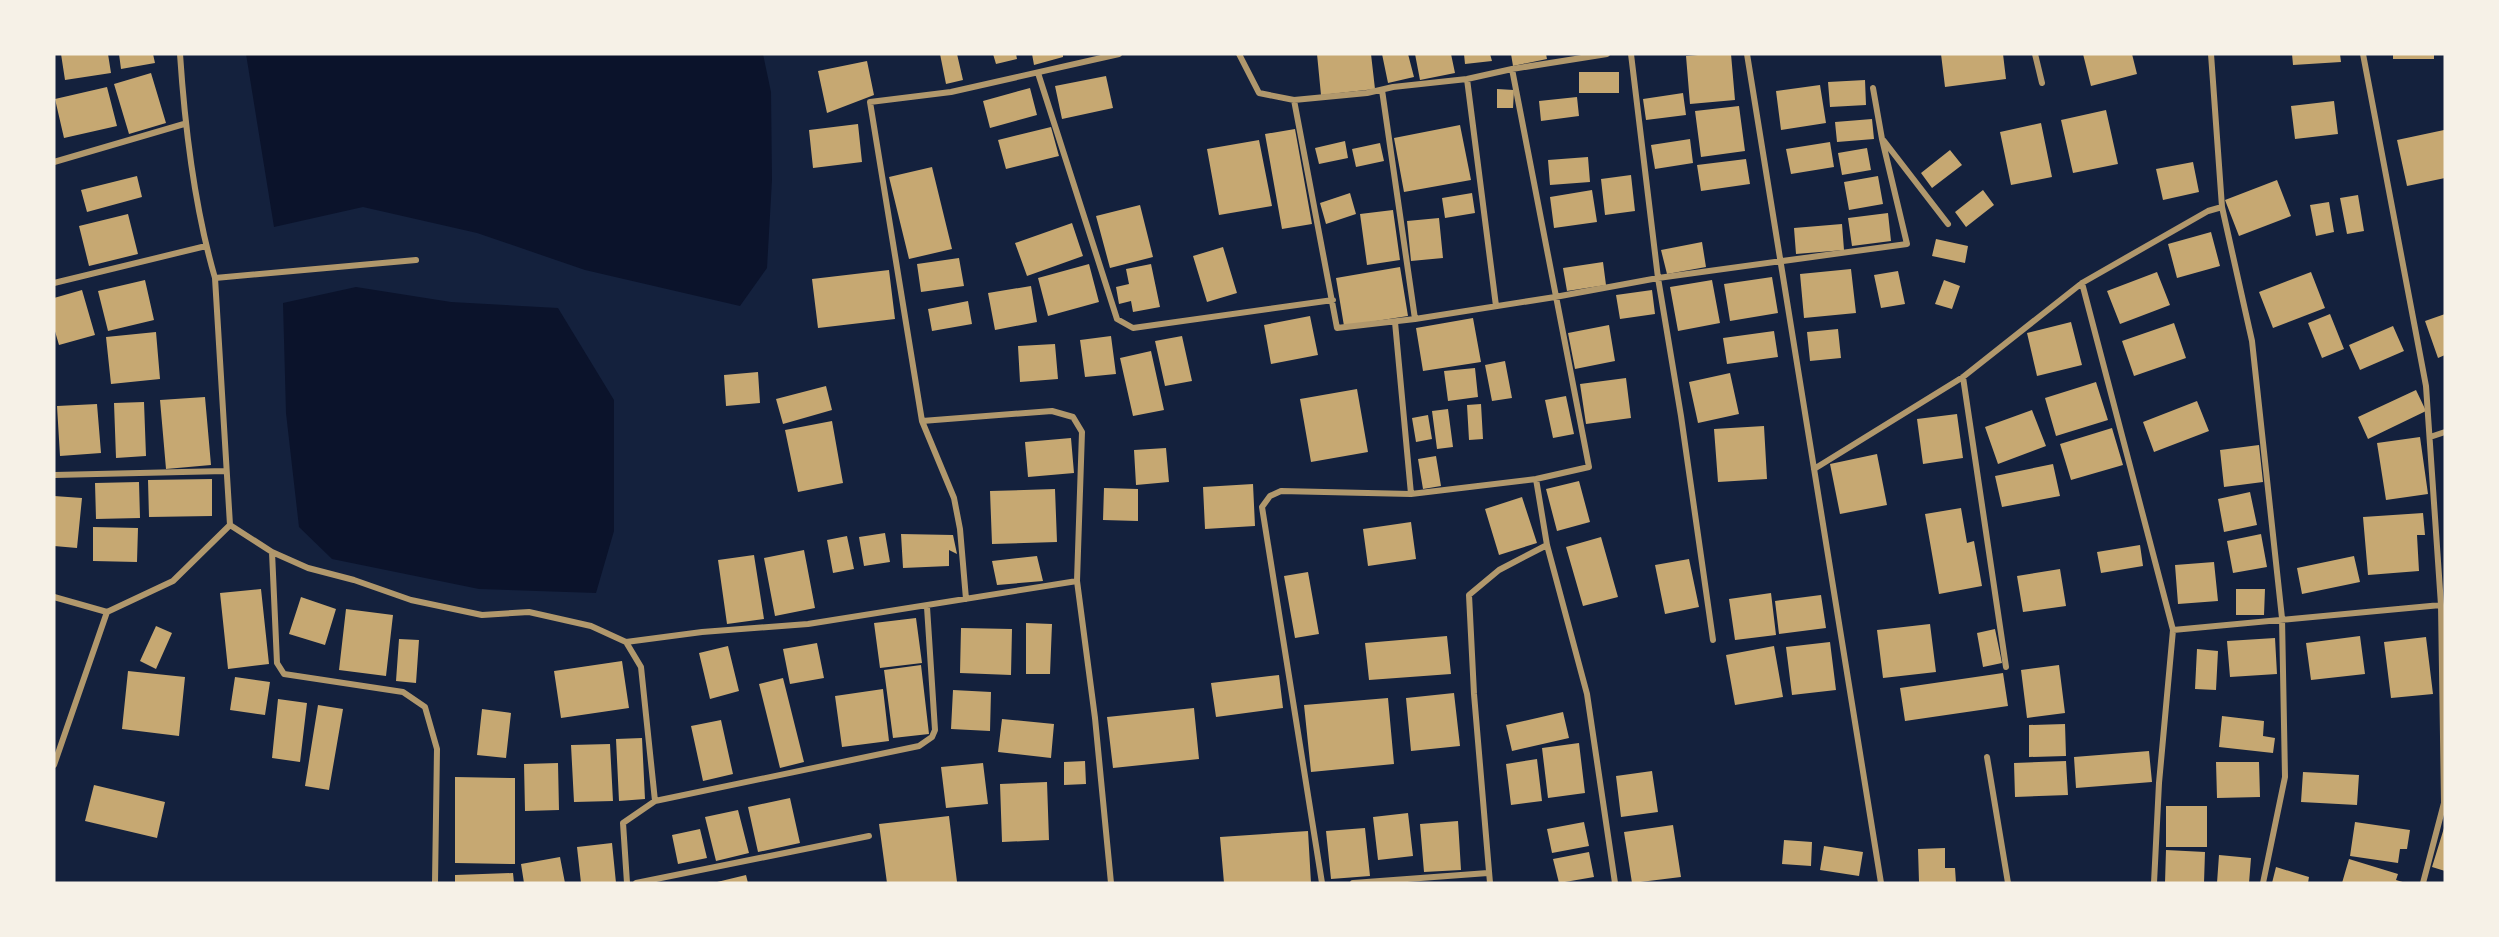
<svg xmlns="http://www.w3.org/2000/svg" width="2499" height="937" font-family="Montserrat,sans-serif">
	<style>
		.water { fill: #0b132b }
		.building { fill: #c6a872 }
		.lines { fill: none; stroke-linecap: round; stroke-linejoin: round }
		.minor { stroke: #b1986c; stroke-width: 6 }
	</style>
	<rect width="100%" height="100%" fill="#14213d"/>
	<path class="water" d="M246,54H763L771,92L772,180L767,268L740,306L585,270L477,233L363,207L274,227Z
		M356,287L451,302L558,308L614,400V531L596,593L479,589L332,559L299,527L286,413L283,303Z"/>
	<path class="building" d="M61,54H108L111,73L65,80Z
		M119,54H153L155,63L121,69Z
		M940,54H957L963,80L946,84Z
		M993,54H1016L1017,59L996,64Z
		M1032,54H1063V57L1034,65Z
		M1317,54H1371L1375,89L1321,95Z
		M1382,54H1408L1414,77L1388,83Z
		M1415,54H1451L1455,73L1420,80Z
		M1464,54H1490L1492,61L1465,64Z
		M1511,54H1546L1547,59L1513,66Z
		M1710,54H1731L1735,100L1690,104L1686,56Z
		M1941,54H2003L2006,79L1945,87Z
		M2083,54H2132L2137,74L2091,86Z
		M2292,54H2340L2341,62L2293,65Z
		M2393,54H2434V59H2393Z
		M867,61L874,95L827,113L818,71Z
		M1579,72H1619V93H1579Z
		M151,73L166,123L129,134L114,84Z
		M1106,76L1113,108L1062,119L1055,86Z
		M1865,80L1866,105L1830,107L1828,82Z
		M1820,85L1826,123L1781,130L1776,91Z
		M107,87L117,126L64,138L55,99Z
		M1030,88L1037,115L990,128L983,101Z
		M1497,89L1514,90L1513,108H1497Z
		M1683,93L1686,115L1646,120L1643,99Z
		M1577,97L1579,116L1541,121L1539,101Z
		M2334,101L2338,134L2295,139L2291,106Z
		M1739,106L1745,151L1701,157L1695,111Z
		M2106,110L2118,164L2073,173L2061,120Z
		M1872,119L1874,139L1837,142L1835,122Z
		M2041,123L2052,177L2011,185L2000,132Z
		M858,124L862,162L813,168L809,130Z
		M1460,125L1471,180L1404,192L1394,138Z
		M1051,127L1059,156L1006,169L998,140Z
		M1295,129L1312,224L1282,229L1265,134Z
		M2444,130L2445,178L2407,186L2397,140Z
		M1690,139L1693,163L1655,169L1651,145Z
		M1259,140L1272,206L1219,215L1207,149Z
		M1345,141L1348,158L1319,164L1315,148Z
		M1830,142L1834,167L1791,174L1786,149Z
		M1380,143L1384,161L1356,167L1352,149Z
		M1867,148L1871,170L1842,175L1838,153Z
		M1950,150L1962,165L1932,188L1921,173Z
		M1588,157L1590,182L1550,185L1548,160Z
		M1746,159L1750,184L1701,191L1697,165Z
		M2193,162L2199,192L2163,200L2156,169Z
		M932,167L952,249L909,259L889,177Z
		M1631,175L1635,211L1605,215L1601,179Z
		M137,176L142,197L87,212L81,190Z
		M1878,176L1883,204L1849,210L1844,182Z
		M2277,180L2291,216L2239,236L2225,200Z
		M1592,190L1597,222L1554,228L1550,197Z
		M1983,190L1994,205L1966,227L1955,212Z
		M1350,193L1356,214L1326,224L1320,203Z
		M1472,193L1475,213L1445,218L1442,198Z
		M2358,195L2364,231L2347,234L2340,198Z
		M2329,202L2334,232L2316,236L2310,205Z
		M1140,205L1153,257L1110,268L1096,216Z
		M1393,210L1400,260L1367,265L1360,214Z
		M1888,213L1891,241L1852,246L1848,218Z
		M128,214L138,254L89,266L79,226Z
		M1439,218L1443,258L1411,261L1407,221Z
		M1072,223L1083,256L1027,276L1015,243Z
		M1842,224L1844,250L1796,254L1794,228Z
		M2211,232L2220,266L2177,278L2168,244Z
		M1936,239L1968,246L1965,263L1932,256Z
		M1702,242L1706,267L1667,274L1661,250Z
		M1223,247L1237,293L1207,302L1193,256Z
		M959,258L964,286L921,292L917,264Z
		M1603,262L1606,285L1567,291L1563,268Z
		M1089,264L1099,302L1048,316L1038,278Z
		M1151,264L1160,307L1133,312L1131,301L1119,304L1116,287L1129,284L1126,269Z
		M1400,267L1408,316L1344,326L1336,278Z
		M1851,269L1856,313L1804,318L1800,274Z
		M889,270L895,319L818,328L812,279Z
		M1898,271L1905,304L1881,308L1874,275Z
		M2157,272L2170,305L2120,324L2107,291Z
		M2311,272L2325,308L2273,328L2259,292Z
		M1772,277L1778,313L1730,321L1724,284Z
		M145,280L154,320L108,331L98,291Z
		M1712,280L1720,323L1678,331L1670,287Z
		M1944,280L1960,286L1952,309L1935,304Z
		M1031,286L1037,322L995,330L988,293Z
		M82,290L95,335L59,345L54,328V298Z
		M1652,290L1655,314L1620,319L1616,295Z
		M968,301L972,324L932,331L928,309Z
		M2330,314L2344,349L2322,358L2308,323Z
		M2445,314V355L2438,358L2425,321Z
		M1310,316L1318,355L1271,364L1264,325Z
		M1473,318L1481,362L1423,371L1416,328Z
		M2071,322L2082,365L2037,376L2027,333Z
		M2174,323L2186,358L2134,376L2122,341Z
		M1609,325L1615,361L1575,369L1568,333Z
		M2393,326L2404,351L2360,370L2349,345Z
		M1838,329L1841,358L1810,361L1807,332Z
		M1774,331L1778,357L1727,364L1723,338Z
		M156,332L160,379L111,384L106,337Z
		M1111,336L1116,374L1085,377L1080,340Z
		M1182,336L1192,381L1165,386L1155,341Z
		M1055,344L1058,379L1020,382L1018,346Z
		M1151,351L1164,410L1133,416L1120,358Z
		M1505,361L1512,398L1492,401L1485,365Z
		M1475,368L1478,397L1448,401L1444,371Z
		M758,372L760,403L726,406L724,375Z
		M1730,373L1739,414L1698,423L1689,382Z
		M1626,378L1631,418L1586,424L1580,384Z
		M2096,382L2108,420L2056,436L2045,398Z
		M826,386L832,410L783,424L776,399Z
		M1357,389L1368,452L1311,462L1300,399Z
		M2416,390L2426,411L2368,439L2358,417Z
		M1566,396L1574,434L1553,438L1545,400Z
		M205,397L211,465L166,469L160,400Z
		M2197,401L2209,431L2154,452L2143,422Z
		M144,402L146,456L116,458L114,403Z
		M97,404L101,453L60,456L57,406Z
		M1481,404L1483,439L1469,440L1467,405Z
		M1448,409L1453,447L1437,449L1432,411Z
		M2032,410L2046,446L1998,464L1985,427Z
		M1957,414L1963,458L1923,464L1917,419Z
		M1428,415L1432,439L1416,442L1412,418Z
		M832,421L843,483L798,492L785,430Z
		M1764,426L1767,479L1718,482L1714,429Z
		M2112,428L2123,465L2071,480L2060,444Z
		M2420,437L2428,494L2386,500L2377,443Z
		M1071,438L1074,473L1028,477L1025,442Z
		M2259,445L2263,482L2224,487L2220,450Z
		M1166,448L1169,482L1136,485L1134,450Z
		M1877,454L1887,505L1840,514L1830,464Z
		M1436,456L1441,486L1423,489L1418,459Z
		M2053,464L2060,496L2002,507L1995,476Z
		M212,479V516L149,517L148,480Z
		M1579,481L1590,522L1557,531L1546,489Z
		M139,482L140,518L96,519L95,483Z
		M1253,484L1255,526L1205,529L1203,487Z
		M1104,488L1138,489V521L1103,520Z
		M1055,489L1057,542L992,544L990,491Z
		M2250,492L2257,525L2224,532L2218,499Z
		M54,496L82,498L77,548L54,546Z
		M1522,497L1537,543L1499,555L1485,509Z
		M1961,508L1967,543L1974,541L1982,586L1939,594L1925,514Z
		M2423,513L2425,535H2417L2419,571L2368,575L2363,517Z
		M1411,522L1416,559L1368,566L1363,529Z
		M93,527L138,528L137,562L93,561Z
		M885,533L890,562L864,566L859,537Z
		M901,534L953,535L957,554L949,550V566L903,568Z
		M2261,534L2267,567L2233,573L2227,541Z
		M847,536L854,569L833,573L827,540Z
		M1601,537L1618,597L1583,606L1566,547Z
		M2140,545L2143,566L2101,573L2097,552Z
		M804,550L815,608L775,616L764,558Z
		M754,555L764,619L727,624L718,560Z
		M1037,556L1043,581L997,585L992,561Z
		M2354,556L2360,582L2302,594L2297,568Z
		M1689,559L1699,607L1665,614L1655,565Z
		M2214,562L2218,601L2178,604L2175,565Z
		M2060,569L2066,606L2023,612L2017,576Z
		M1308,572L1319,634L1295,638L1284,576Z
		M261,589L269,664L228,669L220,593Z
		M2236,589H2265L2264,615H2236Z
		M1771,593L1776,635L1735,640L1729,599Z
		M1821,595L1826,628L1779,634L1775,601Z
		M301,597L336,609L325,645L289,634Z
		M346,609L393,615L386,676L339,670Z
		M916,618L922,663L880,668L874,623Z
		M1026,623L1052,624L1050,674H1026Z
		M1930,624L1936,672L1883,678L1877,630Z
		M156,626L172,633L156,669L140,661Z
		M961,628L1012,629L1011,675L960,673Z
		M1995,629L2002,663L1983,667L1977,633Z
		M1447,636L1451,674L1369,680L1365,643Z
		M2360,636L2365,674L2311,680L2306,643Z
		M2426,637L2433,694L2391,698L2384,642Z
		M2275,638L2277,674L2230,677L2227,641Z
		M399,639L419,640L416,683L396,681Z
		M1830,642L1836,690L1792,695L1786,647Z
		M817,643L824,678L790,684L783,649Z
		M728,646L739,691L710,699L699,653Z
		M1774,646L1783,697L1735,705L1726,655Z
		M2197,649L2218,651L2216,690L2195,689Z
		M622,661L629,708L561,718L554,671Z
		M921,665L929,734L893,738L884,670Z
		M2059,665L2065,713L2027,718L2021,670Z
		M128,671L185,677L179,736L122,729Z
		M2003,673L2008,706L1905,721L1900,688Z
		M1279,675L1283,708L1216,717L1211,683Z
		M235,677L270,682L265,715L230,710Z
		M783,678L804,762L780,768L759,684Z
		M883,689L889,741L842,747L835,696Z
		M953,690L991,692L990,731L951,729Z
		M1454,693L1460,746L1411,751L1406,698Z
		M1388,698L1394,764L1311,772L1304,705Z
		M278,699L307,703L300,762L272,758Z
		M318,705L343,709L329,790L305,786Z
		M1194,708L1199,759L1113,768L1107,717Z
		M482,709L511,713L506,758L477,755Z
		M1563,712L1569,738L1512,751L1506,725Z
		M2222,716L2264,721L2263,736L2275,738L2273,753L2219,747Z
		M1002,719L1054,724L1051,758L998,752Z
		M721,720L733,774L703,781L691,726Z
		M2065,724L2066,756L2029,757V725Z
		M642,738L645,799L619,801L616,739Z
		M1579,743L1585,793L1548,798L1542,748Z
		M610,744L613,801L574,802L571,745Z
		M2149,751L2152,782L2076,788L2074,757Z
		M1537,759L1542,801L1511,805L1506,764Z
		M1085,761L1086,784L1064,785V762Z
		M2066,761L2068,795L2015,797L2014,763Z
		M2216,762H2259L2260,797L2217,798Z
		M558,763L559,810L525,811L524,764Z
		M983,763L988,804L946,808L941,767Z
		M1652,771L1658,812L1621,817L1616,776Z
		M2303,772L2359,775L2357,805L2301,802Z
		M455,777L515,778V864L455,863Z
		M1047,782L1049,840L1002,842L1000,784Z
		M94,785L165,802L157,838L85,821Z
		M790,798L800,843L758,852L748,807Z
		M2166,806H2207V847H2166Z
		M738,810L749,853L716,861L705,817Z
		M1408,813L1413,856L1378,860L1373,817Z
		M949,816L957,882L887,883L879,824Z
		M1458,821L1461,870L1424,872L1420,824Z
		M1584,822L1589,846L1552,853L1547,829Z
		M2355,822L2410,830L2407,849H2400L2398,863L2350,856Z
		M1673,825L1681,877L1632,883L1624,832Z
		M1365,828L1370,876L1331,879L1326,831Z
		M2444,828H2445V871L2432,867Z
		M700,829L707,858L678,864L672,835Z
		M1308,831L1311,883H1224L1220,837Z
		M1784,840L1812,842L1811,866L1782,864Z
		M612,843L616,883H581L577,847Z
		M1824,846L1863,852L1859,876L1820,870Z
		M1945,848V868H1955L1956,883L1919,882L1918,849Z
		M2166,850L2205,852L2204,883H2165Z
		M1589,852L1594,877L1559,883L1553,859Z
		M2219,855L2251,858L2249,883H2217Z
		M560,857L565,883H524L521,864Z
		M2349,859L2398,874L2396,880L2406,883H2342Z
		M2276,867L2309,877L2308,883H2272Z
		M513,873L514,883H455V875Z
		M746,875L748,883H717V882Z"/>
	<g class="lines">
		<path class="minor" d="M1239,54L1259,93L1294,100L1367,93L1393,87L1467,79L1512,69L1607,54
			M1631,54L1658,278L1681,416L1713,640
			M1747,54L1881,883
			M2035,54L2042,83
			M2211,54L2222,207L2252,341L2282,618L2285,777L2263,883
			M2363,54L2426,386L2441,605L2444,803L2423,883
			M1038,73L1117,319L1133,328L1333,300
			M1467,79L1496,306
			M1382,90L1415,319
			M1294,100L1337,328L1415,319L1555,297L1658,278L1907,244L1882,139L1873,88
			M1884,141L1948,224
			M54,162L184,124
			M215,278L416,260
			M54,283L206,246
			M2082,283L2173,630L2159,783L2154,883
			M1395,322L1411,494
			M1963,377L2006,667
			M922,421L1052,411L1073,417L1082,432L1077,581L1095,718L1111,883
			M2430,437L2445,432
			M1814,469L1963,377L2082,283L2208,211L2222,207
			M54,475L225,471
			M1536,479L1547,545L1587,694L1615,883
			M230,525L272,552L308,568L354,580L411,600L482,615L529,612L591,626L626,642L641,667L655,801L623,823L627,883
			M272,552L277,663L284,674L403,692L425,707L437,749L435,883
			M54,597L107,612L173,581L230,525L215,278C194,206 185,129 180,54
			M966,599L960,529L954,498L922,421L870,102L951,92L1119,54
			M2173,630L2441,605
			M626,642L702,632L808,624L1077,581
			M1987,757L2008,883
			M54,765L107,612
			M655,801L919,746L932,737L935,730L927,607
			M636,883L869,836
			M1322,883L1262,507L1270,496L1281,491L1411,494L1536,479L1589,467L1512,69
			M1353,883L1488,873
			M1490,883L1474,694L1469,595L1499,570L1547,545"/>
	</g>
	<rect width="2499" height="937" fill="none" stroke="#f6f1e7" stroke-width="111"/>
</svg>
